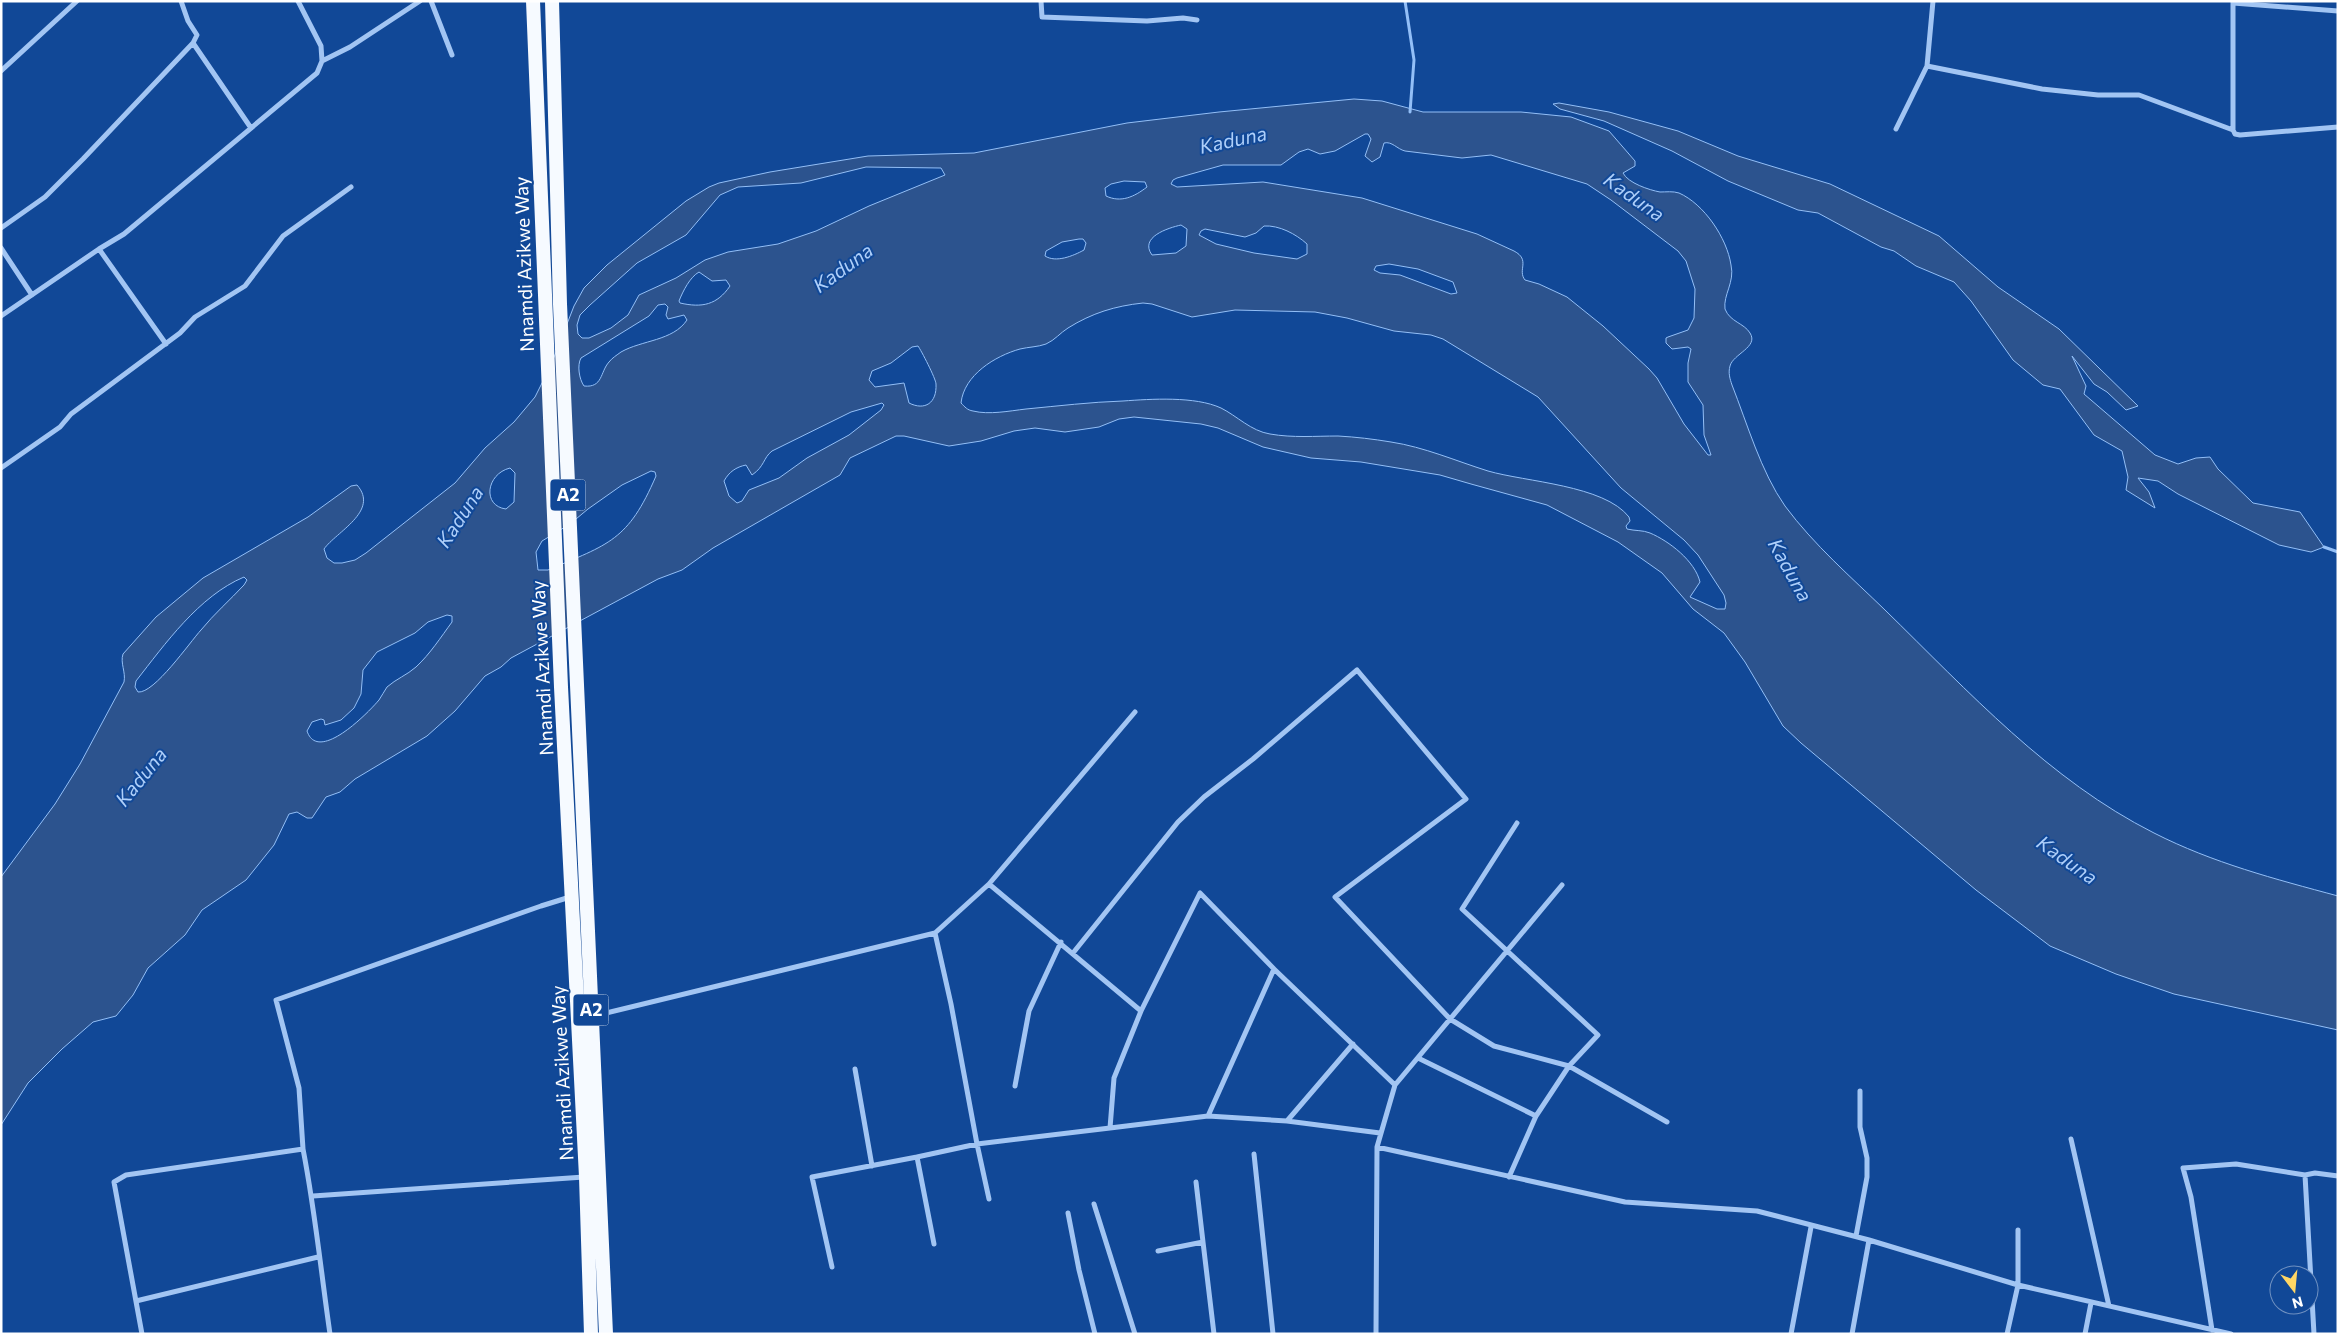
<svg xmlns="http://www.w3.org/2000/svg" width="2339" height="1335" font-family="Commissioner,sans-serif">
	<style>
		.water { fill: #2c538e; stroke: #93bff7; fill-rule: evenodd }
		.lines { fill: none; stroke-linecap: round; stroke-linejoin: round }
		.stream { stroke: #93bff7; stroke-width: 3 }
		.minor { stroke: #a2c5f3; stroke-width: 5 }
		.trunk { stroke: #f6faff; stroke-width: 14 }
		.labels { text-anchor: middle; stroke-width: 4; stroke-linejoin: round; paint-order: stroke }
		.shield { fill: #114897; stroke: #b8c8e0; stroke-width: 1 }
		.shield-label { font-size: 18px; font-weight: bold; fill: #fff }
		.street-label { font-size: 19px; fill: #fff; stroke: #114897 }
		.water-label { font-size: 20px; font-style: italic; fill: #aecffa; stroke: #114897 }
	</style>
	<rect width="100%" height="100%" fill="#114897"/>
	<path class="water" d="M1354,99L1382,101L1423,112H1521L1571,117L1609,131L1635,161V166L1623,173C1628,183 1649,190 1660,192C1666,192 1673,191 1679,193C1704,204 1727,238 1731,265C1735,282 1723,295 1725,309C1730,322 1744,323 1750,333C1759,347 1733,354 1730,366C1728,373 1730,379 1732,385C1747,423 1761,472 1785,506C1814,545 1851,577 1885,610C1969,692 2049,780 2154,833C2213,863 2275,879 2338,896V1030L2174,994L2116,974L2050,946L1976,890L1801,743L1783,726L1745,662L1724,633L1693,609L1662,573L1618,542L1547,505L1471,484L1440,475L1361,462L1311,458L1263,447L1218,428L1201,424L1134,417L1119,419L1099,427L1065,432L1035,428L1014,431L981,441L949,446L904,436H896L850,458L840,475L713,548L682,570L658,579L511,658L501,667L485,676L455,711L427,736L355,779L340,792L326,797L312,818H307L297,812L289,814L274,845L246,880L202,910L185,935L148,968L133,995L116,1016L93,1022L62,1049L28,1083L1,1125V877L55,804L80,764L124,682C126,672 120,663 123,654L156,617L203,578L308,517L351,486L357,485C380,511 336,532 324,549L327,558L334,563H342L355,560L366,553L455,483L485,448L514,422L535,397L551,365L574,306L584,288L607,265L686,201L709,187L719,183L770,172L868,156L974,153L1127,123L1219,112ZM1365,134H1368L1371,139L1365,156L1372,162L1380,157L1384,143C1392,141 1397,149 1405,151L1462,158L1491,155L1587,184L1611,200L1678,251L1686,261L1695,289L1694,318L1688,330L1668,337L1666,338V343L1672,349L1688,347L1691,349L1688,363V382L1703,405L1704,435L1711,455H1708L1684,424L1657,378L1649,369L1603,326L1567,297L1539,284L1525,280C1517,270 1531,260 1514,251L1477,234L1362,198L1263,182L1177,187L1171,184L1173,180L1177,178L1223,165H1281L1299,152L1308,149L1320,154L1335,151ZM866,167L941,168L945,175L869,206L816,231L778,244L728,252L705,260L676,278L639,295L628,315L611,328L589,338H582L578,334L577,325L580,315L590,305L637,263L686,235L720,195L738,187L801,183ZM1124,181L1145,182L1147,187C1134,197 1121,203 1106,196L1105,188L1111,184ZM1181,225L1187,229L1186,246L1176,253L1152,255C1139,237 1168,228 1181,225ZM1264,226C1279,225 1296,234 1307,244V254L1297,259L1254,253L1216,244L1199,235L1201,231L1205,229L1245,237L1256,233ZM1079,239H1083L1086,243L1084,250C1073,256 1056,263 1045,256L1046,251L1062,242ZM1389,264L1418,269L1453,282L1457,293L1451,294L1400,275L1380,273L1374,270L1376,266ZM699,272L712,281L726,280L730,286C717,305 702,308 680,303L679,301C683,291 690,277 699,272ZM1143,303L1152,304L1192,317L1235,310L1315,312L1347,318L1394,331L1431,335L1443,339L1538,397L1621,488L1684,540L1698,555L1724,595L1726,603L1725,609H1717L1690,597L1700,582C1695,561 1669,541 1650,533C1643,530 1635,531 1627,529L1626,526L1630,521L1629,517C1604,485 1526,482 1488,471C1456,461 1424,447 1391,442C1373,439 1356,437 1338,436C1315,436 1293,438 1270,434C1251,431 1237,416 1221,408C1195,396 1151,399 1123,401C1091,402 1058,406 1026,409C1009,411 989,415 973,411C967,410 965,407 961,403C964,375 995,356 1020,349C1028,347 1038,347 1046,344C1055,340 1060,333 1068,328C1092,313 1115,306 1143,303ZM665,304L668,307L666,315L668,319L684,315L687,320C673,341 642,340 621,352C617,355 612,358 609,362C600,372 603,388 584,386C579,379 577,365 581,358L649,316L658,305ZM918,346C921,350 936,379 936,384C937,403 925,411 909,403L904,383L875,387L869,380L872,371L891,363L912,347ZM882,403L884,405L881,410L849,435L807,458L779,478L749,490L742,501L737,503L729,496L724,481C729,472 736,467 746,465L752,475C765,466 763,458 772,451L851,412ZM510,468L515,473L514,502L506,509C482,506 486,474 510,468ZM651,471L655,472L656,476C628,541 609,544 548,570H538L536,552L542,541L570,524L588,509L622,485ZM244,577L247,580L244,585C230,600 214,614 201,630C190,642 154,694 138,692L135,687L136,681C165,644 199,596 244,577ZM447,615L452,616V622C441,637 430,654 416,667C407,675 396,679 387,687C384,691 382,696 379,700C368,713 318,764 307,731L312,722L321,719L324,720L325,725L341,720L354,708L361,694L363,670L377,652L415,633L428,622Z
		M1559,103L1609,112L1678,131L1738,156L1830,184L1939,236L1998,287L2059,329L2138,406L2126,410L2107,392L2094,384L2072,356L2086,386L2084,394L2155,455L2178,464L2196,458L2210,457L2218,469L2253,503L2300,512L2324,547L2311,552L2279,545L2178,494L2158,481L2138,478L2149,492L2155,508L2126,490L2128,477L2122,451L2094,435L2060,389L2043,385L2013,360L1971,301L1954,282L1916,266L1894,251L1881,247L1818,213L1798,210L1728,181L1672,151L1604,121L1560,109L1553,104Z"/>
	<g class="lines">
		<path class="stream" d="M1405,1L1414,60L1410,112
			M2324,547L2338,552"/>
		<path class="minor" d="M431,1L452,55
			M1041,1L1042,17L1147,21L1183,18L1197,20
			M2233,3L2338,11
			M193,43L251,128
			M322,61L350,47L420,1
			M1927,66L1933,1
			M1,71L77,1
			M1896,129L1927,66L2042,89L2098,95H2139L2233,130L2235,134L2240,135L2338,127
			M2233,130V1
			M1,228L45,197L83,159L193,43L197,35L188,21L181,1
			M1,248L32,295
			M99,249L166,344
			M1,316L99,249L124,234L317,73L322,61L321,46L298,1
			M1,468L60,427L71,414L180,333L195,317L245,286L283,236L351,187
			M1135,712L989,884L1141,1011
			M935,933L951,1004L977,1144L1110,1128
			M1073,953L1178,822L1204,797L1253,759L1357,670L1466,799L1335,897L1450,1019L1494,1046L1569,1066L1667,1122
			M1274,969L1200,893L1141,1011L1114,1078L1110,1128L1208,1116L1287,1121L1353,1044
			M594,1016L935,933L989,884
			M1418,1058L1536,1116
			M855,1069L872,1166
			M1015,1086L1029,1011L1061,942
			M1208,1116L1274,969L1395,1085
			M1287,1121L1380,1133
			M2071,1139L2109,1306
			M1377,1147L1625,1202L1757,1211L1869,1240L2018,1285L2231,1334
			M303,1149L299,1088L276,1000L541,906L570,897
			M1254,1154L1273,1334
			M917,1157L977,1144L989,1199
			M2305,1175L2315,1173L2338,1176
			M1509,1177L1536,1116L1569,1066L1598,1035L1462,909L1517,823
			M1196,1182L1203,1242
			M313,1196L584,1177
			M1094,1204L1135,1334
			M1068,1213L1079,1270L1095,1334
			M1856,1236L1867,1177V1158L1860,1127V1091
			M1158,1251L1203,1242L1214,1334
			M832,1267L812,1177L917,1157L934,1244
			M136,1301L318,1257
			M2212,1330L2191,1197L2183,1168L2236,1164L2305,1175L2314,1334
			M142,1334L114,1182L126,1175L303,1149C315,1210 321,1272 330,1334
			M1376,1334L1377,1147L1395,1085L1562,885
			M1791,1334L1811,1227
			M1852,1334L1869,1240
			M2007,1334L2018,1285V1230
			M2085,1334L2091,1303"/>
		<path class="trunk" d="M533,1L561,687L586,1177L591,1334
			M552,1L560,304L606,1334"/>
	</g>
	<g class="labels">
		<g class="shield">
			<rect x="550.5" y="479.5" width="35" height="31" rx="4"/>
			<rect x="573.5" y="994.5" width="35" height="31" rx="4"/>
		</g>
		<g class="shield-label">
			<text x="568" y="501">A2</text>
			<text x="591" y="1016">A2</text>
		</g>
		<g class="street-label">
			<text transform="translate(524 264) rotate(-92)" y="7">Nnamdi Azikwe Way</text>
			<text transform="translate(542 668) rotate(-93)" y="7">Nnamdi Azikwe Way</text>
			<text transform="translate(562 1073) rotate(-93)" y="7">Nnamdi Azikwe Way</text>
		</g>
		<g class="water-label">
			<text transform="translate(1233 140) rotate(-12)" y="7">Kaduna</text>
			<text transform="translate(1634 197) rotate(35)" y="7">Kaduna</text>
			<text transform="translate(843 268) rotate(-36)" y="7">Kaduna</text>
			<text transform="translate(460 517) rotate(-57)" y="7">Kaduna</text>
			<text transform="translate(1790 570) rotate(61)" y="7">Kaduna</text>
			<text transform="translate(141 777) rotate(-51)" y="7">Kaduna</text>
			<text transform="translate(2067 860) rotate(35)" y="7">Kaduna</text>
		</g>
	</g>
	<rect width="2339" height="1335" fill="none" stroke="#ffffff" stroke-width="5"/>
	<g transform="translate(2294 1290) rotate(164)"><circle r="24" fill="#114897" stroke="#7091c1"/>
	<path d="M0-4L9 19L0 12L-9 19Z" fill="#ffd664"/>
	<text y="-8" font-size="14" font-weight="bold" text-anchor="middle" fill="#ffffff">N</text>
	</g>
</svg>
